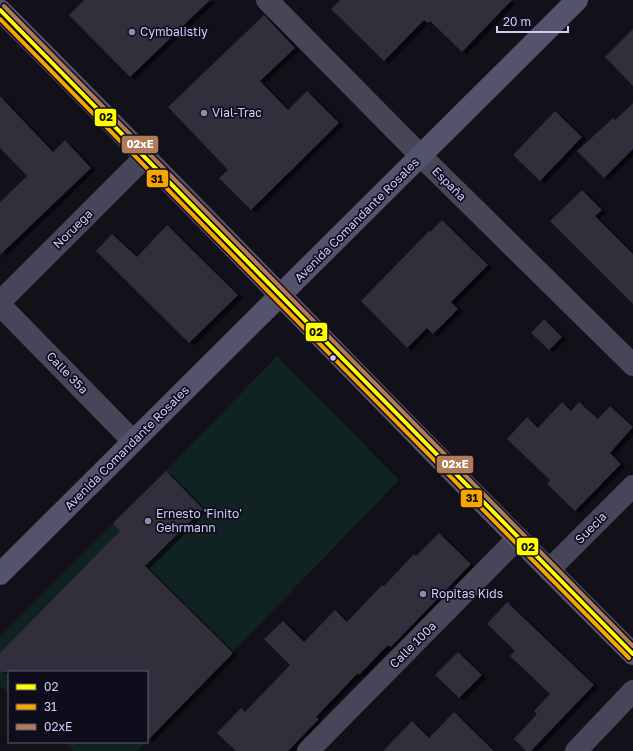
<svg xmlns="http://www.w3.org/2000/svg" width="633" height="751" font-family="'Golos Text',sans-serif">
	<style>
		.green { fill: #122 }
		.building { fill: #302e3b; filter: url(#shadow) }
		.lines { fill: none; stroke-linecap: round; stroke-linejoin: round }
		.street { stroke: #474658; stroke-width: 22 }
		.secondary { stroke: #53536b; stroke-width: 22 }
		.primary { stroke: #595169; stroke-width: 22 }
		.bus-1-casing { stroke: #0f0d1c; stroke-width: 7 }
		.bus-2-casing { stroke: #0f0d1c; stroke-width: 7 }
		.bus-3-casing { stroke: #0f0d1c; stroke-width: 7 }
		.bus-1 { stroke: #ff0; stroke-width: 4 }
		.bus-2 { stroke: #f7a600; stroke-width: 4 }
		.bus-3 { stroke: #b07c57; stroke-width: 4 }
		.poi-dot { fill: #8e8bab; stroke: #0f0d1c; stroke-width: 1.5 }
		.bus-dot { fill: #d0cdfa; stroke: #0f0d1c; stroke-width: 1.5 }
		.labels { text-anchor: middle; stroke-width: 3.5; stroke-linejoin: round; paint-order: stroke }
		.poi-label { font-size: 12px; fill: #d0cdfa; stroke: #0f0d1c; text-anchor: start }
		.street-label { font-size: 12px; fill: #d0cdfa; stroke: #0f0d1c }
		.line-badge { stroke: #0f0d1c; stroke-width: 1.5 }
		.badge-label { font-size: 11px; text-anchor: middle; font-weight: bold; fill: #fff }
		.pale-badge-label { font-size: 11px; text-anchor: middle; font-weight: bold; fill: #111 }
	</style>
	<defs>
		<filter id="shadow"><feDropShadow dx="4.5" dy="2.5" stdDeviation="0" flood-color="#0009"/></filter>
	</defs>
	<rect width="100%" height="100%" fill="#121018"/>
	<path class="green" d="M277,356L399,480L147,741V672H9V693L0,686V637L166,471Z
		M64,742H146L137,751H74Z"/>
	<path class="building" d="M84,0H210L130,77L69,15Z
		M340,0H512L462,52L430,21L428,23L424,20L384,61L331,9Z
		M264,15L295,48L260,81L288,110L307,91L339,123L251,210L219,178L228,170L168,107Z
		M633,29V86L605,57Z
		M0,96L53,152L65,140L91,168L0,255V202L27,176L0,148Z
		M633,103V149L604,178L577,151L613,118L615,120Z
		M555,111L582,137L540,181L513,155Z
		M582,190L602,210L595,216L633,254V304L550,221Z
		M442,220L488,265L451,302L458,309L433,334L427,328L407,348L361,301L429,231L430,232Z
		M167,225L238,295L189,343L96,251L112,234L137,257Z
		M544,319L562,337L549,350L531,333Z
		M562,402L571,411L579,402L598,419L610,406L633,427L610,453L621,464L575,511L547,484L550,480L507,439L527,417L538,428Z
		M166,471L203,509L145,566L233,653L147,741V672H0V653L120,531L113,523Z
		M439,533L471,564L391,647L388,645L359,675L358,673L316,717L319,719L288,751H236L217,733L241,708L245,712L290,665L264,639L283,621L304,642L335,610L347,622L382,585L384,586L414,554L416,556Z
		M507,602L594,685L531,751H526L514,739L537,714L534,711L550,694L510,656L515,651L487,624Z
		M458,652L482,675L459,698L435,675Z
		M454,712L494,751H383L412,721L429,738Z"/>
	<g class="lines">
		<path class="street" d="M267,0L421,156L633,365
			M0,302L146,156
			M0,305L133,441
			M549,570L633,486
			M308,751L517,539
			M576,751L633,691"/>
		<path class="secondary" d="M0,574L577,0"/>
		<path class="primary" d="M0,10C213,223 420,442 633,654"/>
		<defs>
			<path id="bus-1" d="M0,10L633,654"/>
			<path id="bus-2" d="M0,19L629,658"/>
			<path id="bus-3" d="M4,6L633,646"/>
		</defs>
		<use href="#bus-1" class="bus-1-casing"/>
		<use href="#bus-2" class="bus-2-casing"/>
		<use href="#bus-3" class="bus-3-casing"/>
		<use href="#bus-1" class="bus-1"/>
		<use href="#bus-2" class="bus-2"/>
		<use href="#bus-3" class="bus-3"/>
	</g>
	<g class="poi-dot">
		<circle cx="132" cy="32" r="4"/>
		<circle cx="204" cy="113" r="4"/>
		<circle cx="148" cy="521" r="4"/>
		<circle cx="423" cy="594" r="4"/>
	</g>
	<circle class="bus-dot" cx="333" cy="358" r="3.5"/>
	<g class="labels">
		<g class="poi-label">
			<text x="140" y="36">Cymbalistiy</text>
			<text x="212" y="117">Vial-Trac</text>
			<text x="156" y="518">Ernesto 'Finito'<tspan x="156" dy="14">Gehrmann</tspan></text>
			<text x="431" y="598">Ropitas Kids</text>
		</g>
		<g class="street-label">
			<text transform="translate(449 184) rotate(45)" y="4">España</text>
			<text transform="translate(357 220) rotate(-45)" y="4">Avenida Comandante Rosales</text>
			<text transform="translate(73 229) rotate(-45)" y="4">Noruega</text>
			<text transform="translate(67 373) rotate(46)" y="4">Calle 35a</text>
			<text transform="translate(127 448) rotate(-45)" y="4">Avenida Comandante Rosales</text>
			<text transform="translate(591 528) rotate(-45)" y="4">Suecia</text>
			<text transform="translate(413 645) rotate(-45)" y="4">Calle 100a</text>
		</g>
	</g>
	<g class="line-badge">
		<rect x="94" y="108" width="23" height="19" rx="4" fill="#ff0"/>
		<rect x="121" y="135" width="38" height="19" rx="4" fill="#b07c57"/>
		<rect x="146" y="169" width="23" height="19" rx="4" fill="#f7a600"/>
		<rect x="305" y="322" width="23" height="20" rx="4" fill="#ff0"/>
		<rect x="436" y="455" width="38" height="19" rx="4" fill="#b07c57"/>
		<rect x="460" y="489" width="23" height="19" rx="4" fill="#f7a600"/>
		<rect x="516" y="537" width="23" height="19" rx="4" fill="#ff0"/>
	</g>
	<g class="badge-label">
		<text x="140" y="148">02xE</text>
		<text x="455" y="468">02xE</text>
	</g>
	<g class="pale-badge-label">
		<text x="106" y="121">02</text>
		<text x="157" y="183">31</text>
		<text x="316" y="336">02</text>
		<text x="472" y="502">31</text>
		<text x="528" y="551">02</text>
	</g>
	<rect x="8" y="671" width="140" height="72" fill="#0f0d1c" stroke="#5c5a75"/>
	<rect x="16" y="684" width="20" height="6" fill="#ffff00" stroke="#5c5a75"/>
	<text x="44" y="691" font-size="12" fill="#d0cdfa">02</text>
	<rect x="16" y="704" width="20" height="6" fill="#f7a600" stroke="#5c5a75"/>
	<text x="44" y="711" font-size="12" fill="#d0cdfa">31</text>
	<rect x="16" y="724" width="20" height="6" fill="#b07c57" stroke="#5c5a75"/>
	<text x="44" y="731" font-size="12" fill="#d0cdfa">02xE</text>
	<path d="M497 26v6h71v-6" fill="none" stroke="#d0cdfa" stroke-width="2"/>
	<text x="503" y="26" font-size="12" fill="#d0cdfa" stroke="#0f0d1c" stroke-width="3" paint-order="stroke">20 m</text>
</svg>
